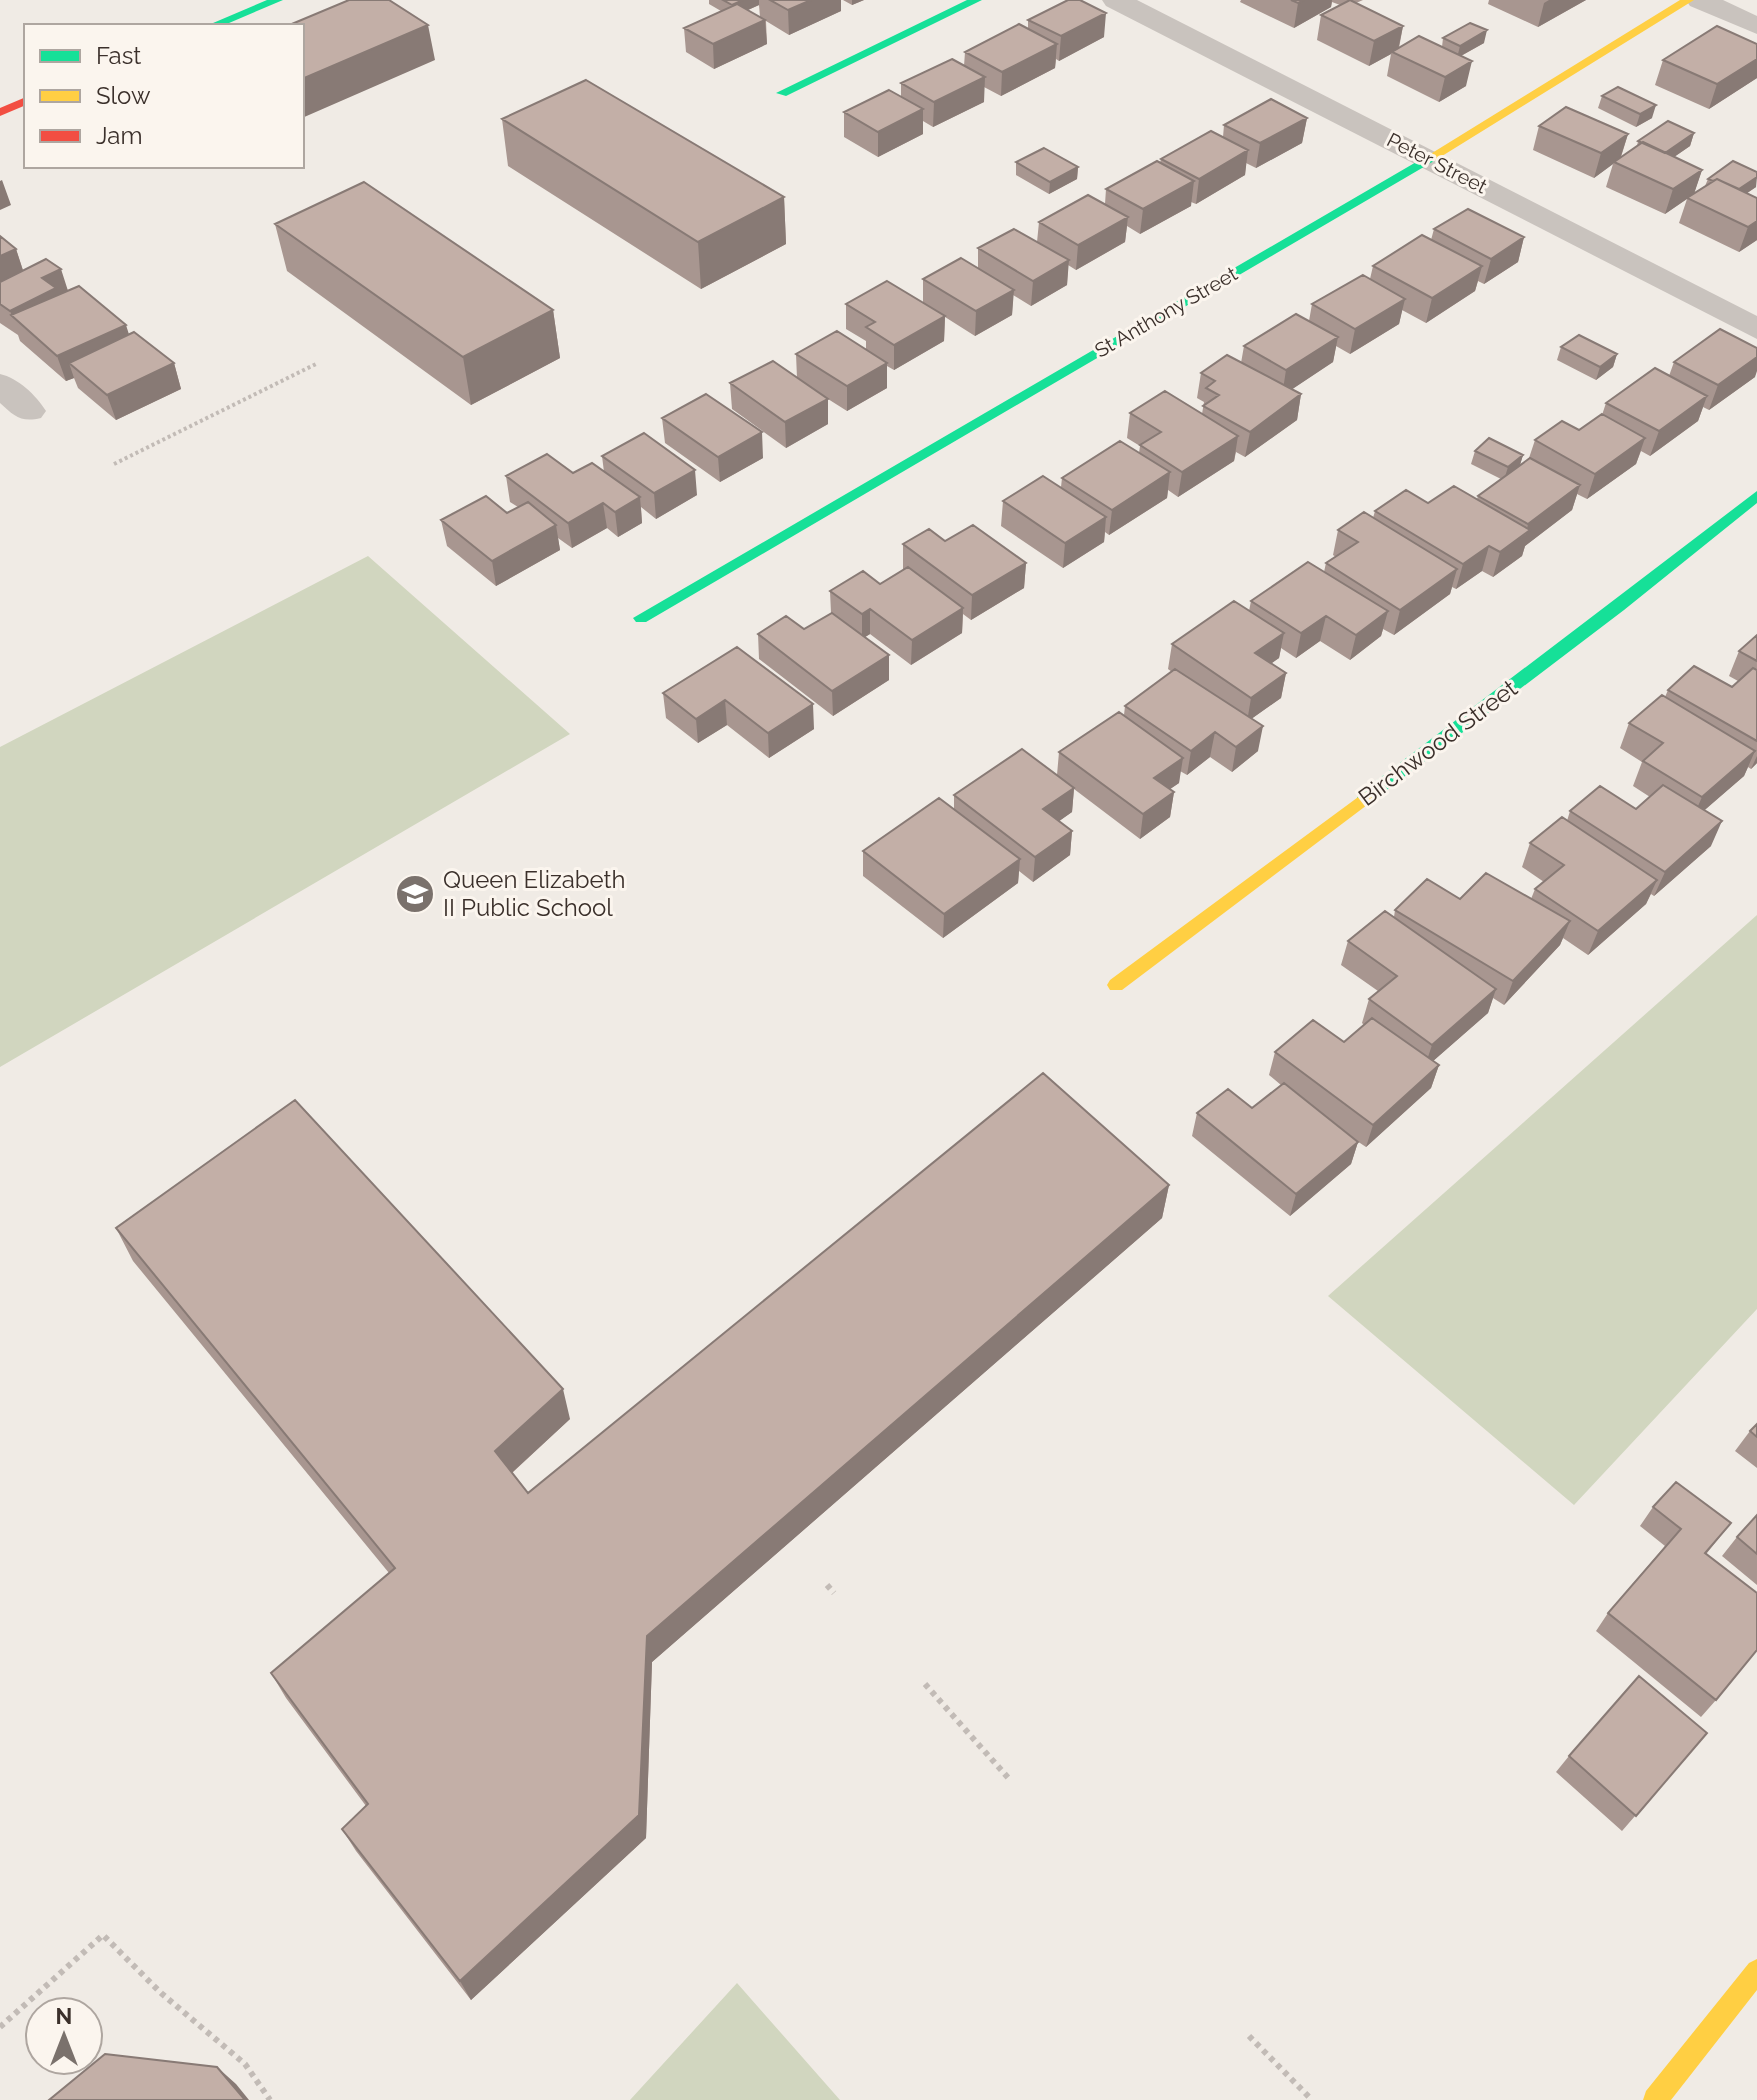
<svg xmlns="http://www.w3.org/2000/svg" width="1757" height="2100" font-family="Raleway,sans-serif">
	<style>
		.green { fill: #d1d6bf }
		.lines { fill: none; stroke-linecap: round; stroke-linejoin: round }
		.path-far1 { stroke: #c2bbb6; stroke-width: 4; stroke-dasharray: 3 3; stroke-linecap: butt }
		.path { stroke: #c2bbb6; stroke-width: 6; stroke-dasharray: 5 5; stroke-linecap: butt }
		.street { fill: #c9c3be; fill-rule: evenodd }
		.fast { fill: #16e098; fill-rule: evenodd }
		.slow { fill: #ffcf43; fill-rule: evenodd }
		.jam { fill: #f24e42; fill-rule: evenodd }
		.wall { fill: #a89690; fill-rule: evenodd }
		.shaded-wall { fill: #887a75 }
		.building { fill: #c3afa7; stroke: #887a75; stroke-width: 2 }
		.labels { text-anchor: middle; stroke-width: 6; stroke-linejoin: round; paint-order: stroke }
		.far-street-label { font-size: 20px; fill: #3b302b; stroke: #fbf5ee }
		.street-label { font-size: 24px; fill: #3b302b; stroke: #fbf5ee }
		.poi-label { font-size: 24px; fill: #3b302b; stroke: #fbf5ee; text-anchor: start }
	</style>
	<rect width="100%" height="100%" fill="#f0ebe5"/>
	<path class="green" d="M368,556L570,734L0,1067V747Z
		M1757,915V1309L1574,1505L1328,1296Z
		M737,1983L840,2100H630Z"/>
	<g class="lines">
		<path class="path-far1" d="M114,464L318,363"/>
		<path class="path" d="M827,1585L834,1593
			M925,1684L1010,1780
			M0,2027L103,1935L161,1993L245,2064L270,2100
			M1249,2036L1312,2100"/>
		<path class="street" d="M1102,0H1137L1757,316V339L1106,6Z
			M1686,0H1723L1757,16V34L1690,6Z
			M0,374C18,378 36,395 46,411L41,418C21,423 14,416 0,403Z"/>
		<path class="fast" d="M267,0H283L222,26H206Z
			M967,0H982L786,96L776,93Z
			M1430,154L1434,155V161L646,622H636L633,618Z
			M1757,491V503L1624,610L1371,802H1359L1357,798L1359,794Z"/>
		<path class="slow" d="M1680,0H1694L1434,161L1424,158Z
			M1365,792L1373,798L1371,802L1122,990H1110L1107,985L1110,980Z
			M1757,1959V1990L1671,2100H1643L1646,2091L1749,1963Z"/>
		<path class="jam" d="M26,97V105L0,116V108Z"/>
	</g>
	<path class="wall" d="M709,0H841V11L789,35L766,21L767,44L714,69L686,52L684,28L721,11L709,4ZM759,5L760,17L748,10Z
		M843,0H864L852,5Z
		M1241,0H1363L1356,3L1403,26L1399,48L1442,47L1443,38L1484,43L1461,56L1466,86L1439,102L1387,76L1391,54L1369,66L1317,40L1321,15L1340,5L1332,2L1331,7L1294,28L1240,2Z
		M1489,0H1586L1538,27L1488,4Z
		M1028,20L1104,37L1059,61L1056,59L1055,68L1001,96L984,87V102L933,127L923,121V134L878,157L844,137V112L901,97V83L964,66L965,52L1028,29Z
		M1757,44V78L1709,109L1655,85L1663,60Z
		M1602,96L1652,118L1636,127L1598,108Z
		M1307,118L1302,143L1256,168L1246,163L1245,175L1196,204L1191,202V206L1140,234L1127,226L1125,242L1076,270L1068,265L1067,285L1031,306L1013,295L1012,315L975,336L945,317L944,341L894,370L887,366V388L847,411L828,399V424L786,448L732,409L730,383L797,378L796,354L866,349V341L846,329V304L923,303V279L978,268V248L1037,242L1039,222L1105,204L1106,189L1160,163L1161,159L1223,137L1224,125Z
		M502,119L784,197L786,244L701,289L508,166Z
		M1539,126L1628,134L1621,157L1637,146L1638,141L1694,133L1690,146L1674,157L1702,170L1694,193L1705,186L1708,179L1756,187L1747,193L1757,240L1739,252L1679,223L1687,199L1665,214L1606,187L1613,164L1594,178L1533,150Z
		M1016,162L1078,167L1077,179L1049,194L1016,175Z
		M275,224L553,310L560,358L471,405L287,271Z
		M1434,229L1524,237L1518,262L1484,284L1478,281L1475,291L1426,323L1402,310L1399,324L1350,354L1336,346L1333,362L1292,389L1301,394L1297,420L1245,457L1236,452L1234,461L1178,497L1168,490L1167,498L1109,535L1105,532L1104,542L1063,568L1001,526L1003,501L1061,487L1062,478L1139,453L1140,446L1127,438L1130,413L1202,414L1204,402L1197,398L1201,373L1241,363L1244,346L1309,321L1312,304L1370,279L1373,266L1431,240Z
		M0,236L16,249L23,270L68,290L129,335L174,363L181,389L116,420L78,388L74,378L66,381L20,341L18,335L0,323Z
		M1561,347L1617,354L1613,367L1596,380L1557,360Z
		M1674,362L1755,377L1709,410L1703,407L1698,421L1650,456L1641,451L1636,464L1587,499L1577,494L1572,510L1525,546L1522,556L1493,577L1482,571L1456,589L1452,587L1450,594L1394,635L1383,629L1381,636L1350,660L1320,641L1296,658L1281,648L1279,658L1271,663L1286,673L1281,698L1251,719L1258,751L1232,772L1210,757L1187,775L1180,771L1179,783L1170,789L1174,792L1170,817L1140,839L1074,789L1072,812L1059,821L1072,831L1070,855L1033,882L1019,871L1018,883L943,938L863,876V851L954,809V795L1057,775L1059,752L1124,715L1125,706L1172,672L1168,669L1172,644L1249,611L1251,601L1324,572L1326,563L1336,557L1333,555L1338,530L1373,518L1375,511L1428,503L1477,499L1478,496L1501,479L1471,464L1475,451L1523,455L1520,465L1529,458L1535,440L1579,430L1602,415L1606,403L1669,376Z
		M662,418L763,458L720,482L665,443Z
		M602,456L697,495L656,519L641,507L642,523L618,537L607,528L572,548L558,538L560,550L496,586L447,546L441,520L507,513L518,507L510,502L506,476L604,472Z
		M945,541L1026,563L1024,588L971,620L963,614L962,633L911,665L870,634L865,637L889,655V680L833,716L759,659L758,634L804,629L831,613L830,591L880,584L904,570L903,569V544Z
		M1757,635V763L1751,769L1748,767L1744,776L1704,810L1711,846L1654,896L1651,894L1646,904L1588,955L1563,938L1560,945L1504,1005L1493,998L1488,1013L1433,1061L1439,1065L1431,1088L1366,1147L1357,1141L1358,1142L1351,1164L1290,1216L1192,1136L1197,1113L1252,1108L1281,1085L1269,1075L1275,1052L1344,1042L1364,1025L1362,1023L1369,999L1378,991L1341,965L1348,941L1394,917L1395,910L1460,899H1531L1535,889L1544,882L1522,867L1530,843L1567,821L1570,811L1636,809L1650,797L1633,786L1642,762L1620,748L1629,723L1665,697L1668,690L1732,687L1738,681L1729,676L1739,651Z
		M737,647L814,729L769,758L727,725L698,743L666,718L663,693Z
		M1169,1185L1162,1218L652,1662L646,1838L471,2000L356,1851L342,1829L366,1806L286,1698L271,1673L389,1573L133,1261L116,1228L570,1419L512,1473L528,1493Z
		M1757,1424V1468L1735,1451L1750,1431Z
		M1653,1507L1731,1523L1707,1553L1716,1700L1701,1717L1596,1631L1608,1613L1665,1546L1640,1526Z
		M1757,1515V1585L1722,1556L1737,1537Z
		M1707,1733L1622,1831L1556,1772L1569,1756Z"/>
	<path class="shaded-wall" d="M743,0H759V5L732,17V5Z
		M811,0H841V11L789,35L788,10Z
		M852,0H864L852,5Z
		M1304,0H1332L1331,7L1294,28L1298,3Z
		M1549,0H1586L1538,27L1544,3Z
		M1106,13L1104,37L1059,61L1061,36Z
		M765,20L767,44L714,69L713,44Z
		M428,25L435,60L302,118V79Z
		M1403,26L1398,50L1392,52L1391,54L1369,66L1374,41Z
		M1487,30L1484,43L1457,58L1460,46Z
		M1057,44L1055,68L1001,96L1002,72Z
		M1757,59V78L1709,109L1717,84Z
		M1472,61L1466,86L1439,102L1445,77Z
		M985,77L984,102L933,127L934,102Z
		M1656,105L1652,118L1636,127L1640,114Z
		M923,109V134L878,157V132Z
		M1307,118L1302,143L1256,168L1260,143Z
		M1694,133L1690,146L1661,166L1665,153Z
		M1628,134L1620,159L1614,162L1613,164L1594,178L1601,153Z
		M1248,150L1245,175L1196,204L1199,179Z
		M1078,167L1077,179L1049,194L1050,182Z
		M1702,170L1694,194L1665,214L1673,189Z
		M1757,177L1756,187L1731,204L1736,191Z
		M2,180L11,205L0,210V181Z
		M1194,181L1191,206L1140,234L1143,209Z
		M784,197L786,244L701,289L698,242Z
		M1128,217L1125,242L1076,270L1078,245Z
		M1757,221V240L1739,252L1748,227Z
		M1524,237L1518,262L1484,284L1491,259Z
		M16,249L24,274L0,285V256Z
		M1069,260L1067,285L1031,306L1033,281Z
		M1482,266L1475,291L1426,323L1432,298Z
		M61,269L69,294L12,316L10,311L42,278Z
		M1014,290L1012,315L975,336L976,311Z
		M1405,299L1399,324L1350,354L1355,329Z
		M553,310L560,358L471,405L463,357Z
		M945,316L944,341L894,370V345Z
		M126,325L134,350L69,363L74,378L66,381L57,356Z
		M1338,337L1333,362L1282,396L1286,370Z
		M1617,354L1613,367L1596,380L1600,367Z
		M1757,357V371L1755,377L1709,410L1718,385Z
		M174,363L181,389L116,420L107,395Z
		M887,363V388L847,411V386Z
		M1301,394L1297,420L1245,457L1250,432Z
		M1707,396L1698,421L1650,456L1659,431Z
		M828,399V424L786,448L785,422Z
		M762,432L763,458L720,482L718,457Z
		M1238,436L1234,461L1178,497L1182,472Z
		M1645,438L1636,464L1587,499L1595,474Z
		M1523,455L1519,468L1504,480L1508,467Z
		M695,470L697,495L656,519L654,493Z
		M1170,472L1167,498L1109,535L1112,510Z
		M1580,485L1572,510L1525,546L1522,556L1493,577L1500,552L1526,534L1528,524Z
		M640,497L642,523L618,537L615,512Z
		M603,503L607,528L572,548L568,523Z
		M1106,517L1104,542L1063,568L1065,543Z
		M556,525L560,550L496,586L492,561Z
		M1489,546L1482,571L1456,589L1463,564Z
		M1026,563L1024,588L971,620L972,595Z
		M1457,569L1450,594L1394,635L1400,610Z
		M963,608L962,633L911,665L912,640Z
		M870,609V634L862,639V614Z
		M1388,611L1381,636L1350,660L1356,635Z
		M1326,616L1320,641L1296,658L1301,633Z
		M1284,633L1279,658L1251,678L1255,653Z
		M889,655V680L833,716L832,691Z
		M1286,673L1281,698L1247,722L1251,698Z
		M725,700L727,725L698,743L696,719Z
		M813,704L814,729L769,758L768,733Z
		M1263,726L1258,751L1232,772L1236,747Z
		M1215,732L1210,757L1187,775L1191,751Z
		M1755,751L1744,776L1691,822L1702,797Z
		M1757,756V763L1751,769Z
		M1183,758L1179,783L1151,802L1154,778Z
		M1074,788L1072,812L1041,834L1043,809Z
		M1174,792L1170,817L1140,839L1143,814Z
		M1722,821L1711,846L1654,896L1665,872Z
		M1072,831L1070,855L1033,882L1035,857Z
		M1020,859L1018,883L943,938L944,914Z
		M1657,880L1646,904L1588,955L1598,931Z
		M1570,921L1560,945L1504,1005L1513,981Z
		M1496,989L1488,1013L1424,1069L1432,1045Z
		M1439,1065L1431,1088L1366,1147L1373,1125Z
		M1358,1142L1351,1164L1290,1216L1296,1194Z
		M1169,1185L1162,1218L652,1662L646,1838L471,2000L460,1981L647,1636Z
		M563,1389L570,1419L504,1480L495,1451Z
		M217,2067L236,2084L249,2100H245Z"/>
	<path class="building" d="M349,0H389L428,25L302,79V26H287Z
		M723,0H743L732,5Z
		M770,0H811L788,10Z
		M1068,0H1080L1106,13L1061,36L1028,20Z
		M1291,0H1304L1298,3Z
		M1350,0L1403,26L1374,41L1321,15Z
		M737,4L765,20L713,44L684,28Z
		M1470,23L1487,30L1460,46L1443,38Z
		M1019,24L1057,44L1002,72L965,52Z
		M1717,26L1757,44V59L1717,84L1663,60Z
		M1419,36L1472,61L1445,77L1392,52Z
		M952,59L985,77L934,102L901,83Z
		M586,80L784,197L698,242L502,119Z
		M1618,87L1656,105L1640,114L1602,96Z
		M889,90L923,109L878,132L844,112Z
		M1271,99L1307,118L1260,143L1224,125Z
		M1566,107L1628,134L1601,153L1539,126Z
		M1668,121L1694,133L1665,153L1638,141Z
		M1211,131L1248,150L1199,179L1161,159Z
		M1643,142L1702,170L1673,189L1614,162Z
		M1044,148L1078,167L1050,182L1016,162Z
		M1157,161L1194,181L1143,209L1106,189Z
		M1733,161L1757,172V177L1739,189L1717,179L1713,181L1708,179Z
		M1717,179L1757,198V221L1748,227L1687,198Z
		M364,182L553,310L463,357L275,224Z
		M1088,195L1128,217L1078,245L1039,222Z
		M1468,209L1524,237L1491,259L1434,229Z
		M1014,229L1069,260L1033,281L978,248Z
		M1422,235L1482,266L1432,298L1373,266Z
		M0,236L16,249L0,256Z
		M961,258L1014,290L976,311L923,279Z
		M46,259L61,269L42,278L56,288L10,311L0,304V282Z
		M1363,275L1405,299L1355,329L1312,304Z
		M887,281L945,316L894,345L866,327L875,322L846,304Z
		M79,286L126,325L57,356L11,315Z
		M1296,314L1338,337L1286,370L1244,346Z
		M1720,329L1757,348V357L1718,385L1674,362Z
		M837,331L887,363L847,386L796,354Z
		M134,332L174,363L107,395L69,363Z
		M1579,335L1617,354L1600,367L1561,347Z
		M1227,355L1301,394L1250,432L1203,406L1219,395L1206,388L1215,381L1201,373Z
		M773,361L828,399L785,422L730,383Z
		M1655,368L1707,396L1659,431L1606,403Z
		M1165,391L1238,436L1182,472L1140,445L1161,432L1130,413Z
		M706,394L762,432L718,457L662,418Z
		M1602,414L1645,438L1595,474L1535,440L1562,421L1579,430Z
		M644,433L695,470L654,493L602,456Z
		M1489,438L1523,455L1508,467L1475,451Z
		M1120,441L1170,472L1112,510L1062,478Z
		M547,454L573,473L592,463L640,497L615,512L603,503L568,523L506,476Z
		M1530,458L1580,485L1528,524L1478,496Z
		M1043,476L1106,517L1065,543L1003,501Z
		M1454,486L1530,530L1500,552L1489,546L1463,564L1375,511L1406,490L1428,503Z
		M486,496L507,513L528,502L556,525L492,561L441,520Z
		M1364,512L1457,569L1400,610L1326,563L1358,542L1338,530Z
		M973,525L1026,563L972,595L903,544L929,529L945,541Z
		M1308,562L1388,611L1356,635L1326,616L1301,633L1251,601Z
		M908,567L963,608L912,640L870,609L862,614L830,591L863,571L880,584Z
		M1234,601L1284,633L1255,653L1286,673L1251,698L1172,644Z
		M832,613L889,655L832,691L758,634L786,616L804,629Z
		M1757,635V661L1739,651Z
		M737,647L813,704L768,733L725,700L696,719L663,693Z
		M1694,666L1732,687L1753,668L1757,670V741L1668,690Z
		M1175,669L1263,726L1236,747L1215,732L1191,751L1125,706Z
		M1662,695L1755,751L1702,797L1643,761L1663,743L1629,723Z
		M1119,712L1183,758L1154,778L1174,792L1143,814L1059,752Z
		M1022,749L1074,788L1043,809L1072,831L1035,857L954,795Z
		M1663,785L1722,821L1665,872L1570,811L1600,786L1636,809Z
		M939,798L1020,859L944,914L863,851Z
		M1562,817L1657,880L1598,931L1535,889L1564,865L1530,843Z
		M1486,873L1570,921L1513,981L1395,910L1427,879L1460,899Z
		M1385,911L1496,989L1432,1045L1369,999L1397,976L1348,941Z
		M1372,1018L1439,1065L1373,1125L1275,1052L1313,1020L1344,1042Z
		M1043,1073L1169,1185L647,1636L639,1815L460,1981L342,1829L368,1804L271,1673L395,1568L116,1228L295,1100L563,1389L495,1451L528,1493Z
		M1284,1083L1358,1142L1296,1194L1197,1113L1228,1089L1252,1108Z
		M1757,1424V1437L1750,1431Z
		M1676,1482L1731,1523L1705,1553L1757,1593V1650L1716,1700L1608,1613L1681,1529L1653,1507Z
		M1757,1515V1554L1737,1537Z
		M1639,1676L1707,1733L1636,1816L1569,1756Z
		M105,2054L217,2067L245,2100H49Z"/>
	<defs>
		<symbol id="school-disc" viewBox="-11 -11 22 22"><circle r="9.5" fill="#7a716c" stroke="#fbf5ee"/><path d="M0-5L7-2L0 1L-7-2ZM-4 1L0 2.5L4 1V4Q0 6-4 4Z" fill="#fff"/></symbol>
	</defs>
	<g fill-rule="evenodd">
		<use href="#school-disc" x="393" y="872" width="44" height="44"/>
	</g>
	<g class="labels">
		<g class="far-street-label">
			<text transform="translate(1437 163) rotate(27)" y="7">Peter Street</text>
			<text transform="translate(1166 312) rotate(-30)" y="7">St Anthony Street</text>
		</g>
		<g class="street-label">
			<text transform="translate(1438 743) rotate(-37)" y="8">Birchwood Street</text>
		</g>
		<g class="poi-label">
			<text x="443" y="888">Queen Elizabeth<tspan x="443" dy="28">II Public School</tspan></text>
		</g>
	</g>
	<rect x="24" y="24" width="280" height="144" fill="#fbf5ee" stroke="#aea6a0" stroke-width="2"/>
	<rect x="40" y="50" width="40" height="12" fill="#16e098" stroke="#aea6a0" stroke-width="2"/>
	<text x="96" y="64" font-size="24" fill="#3b302b">Fast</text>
	<rect x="40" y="90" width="40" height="12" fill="#ffcf43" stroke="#aea6a0" stroke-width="2"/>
	<text x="96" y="104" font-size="24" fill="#3b302b">Slow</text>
	<rect x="40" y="130" width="40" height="12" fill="#f24e42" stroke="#aea6a0" stroke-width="2"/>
	<text x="96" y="144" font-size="24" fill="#3b302b">Jam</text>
	<g transform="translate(64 2036)"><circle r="38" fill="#fbf5ee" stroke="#aea6a0" stroke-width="2"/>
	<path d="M0-6L14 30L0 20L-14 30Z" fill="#7a716c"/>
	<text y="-12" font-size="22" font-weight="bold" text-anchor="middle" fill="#3b302b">N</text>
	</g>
</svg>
